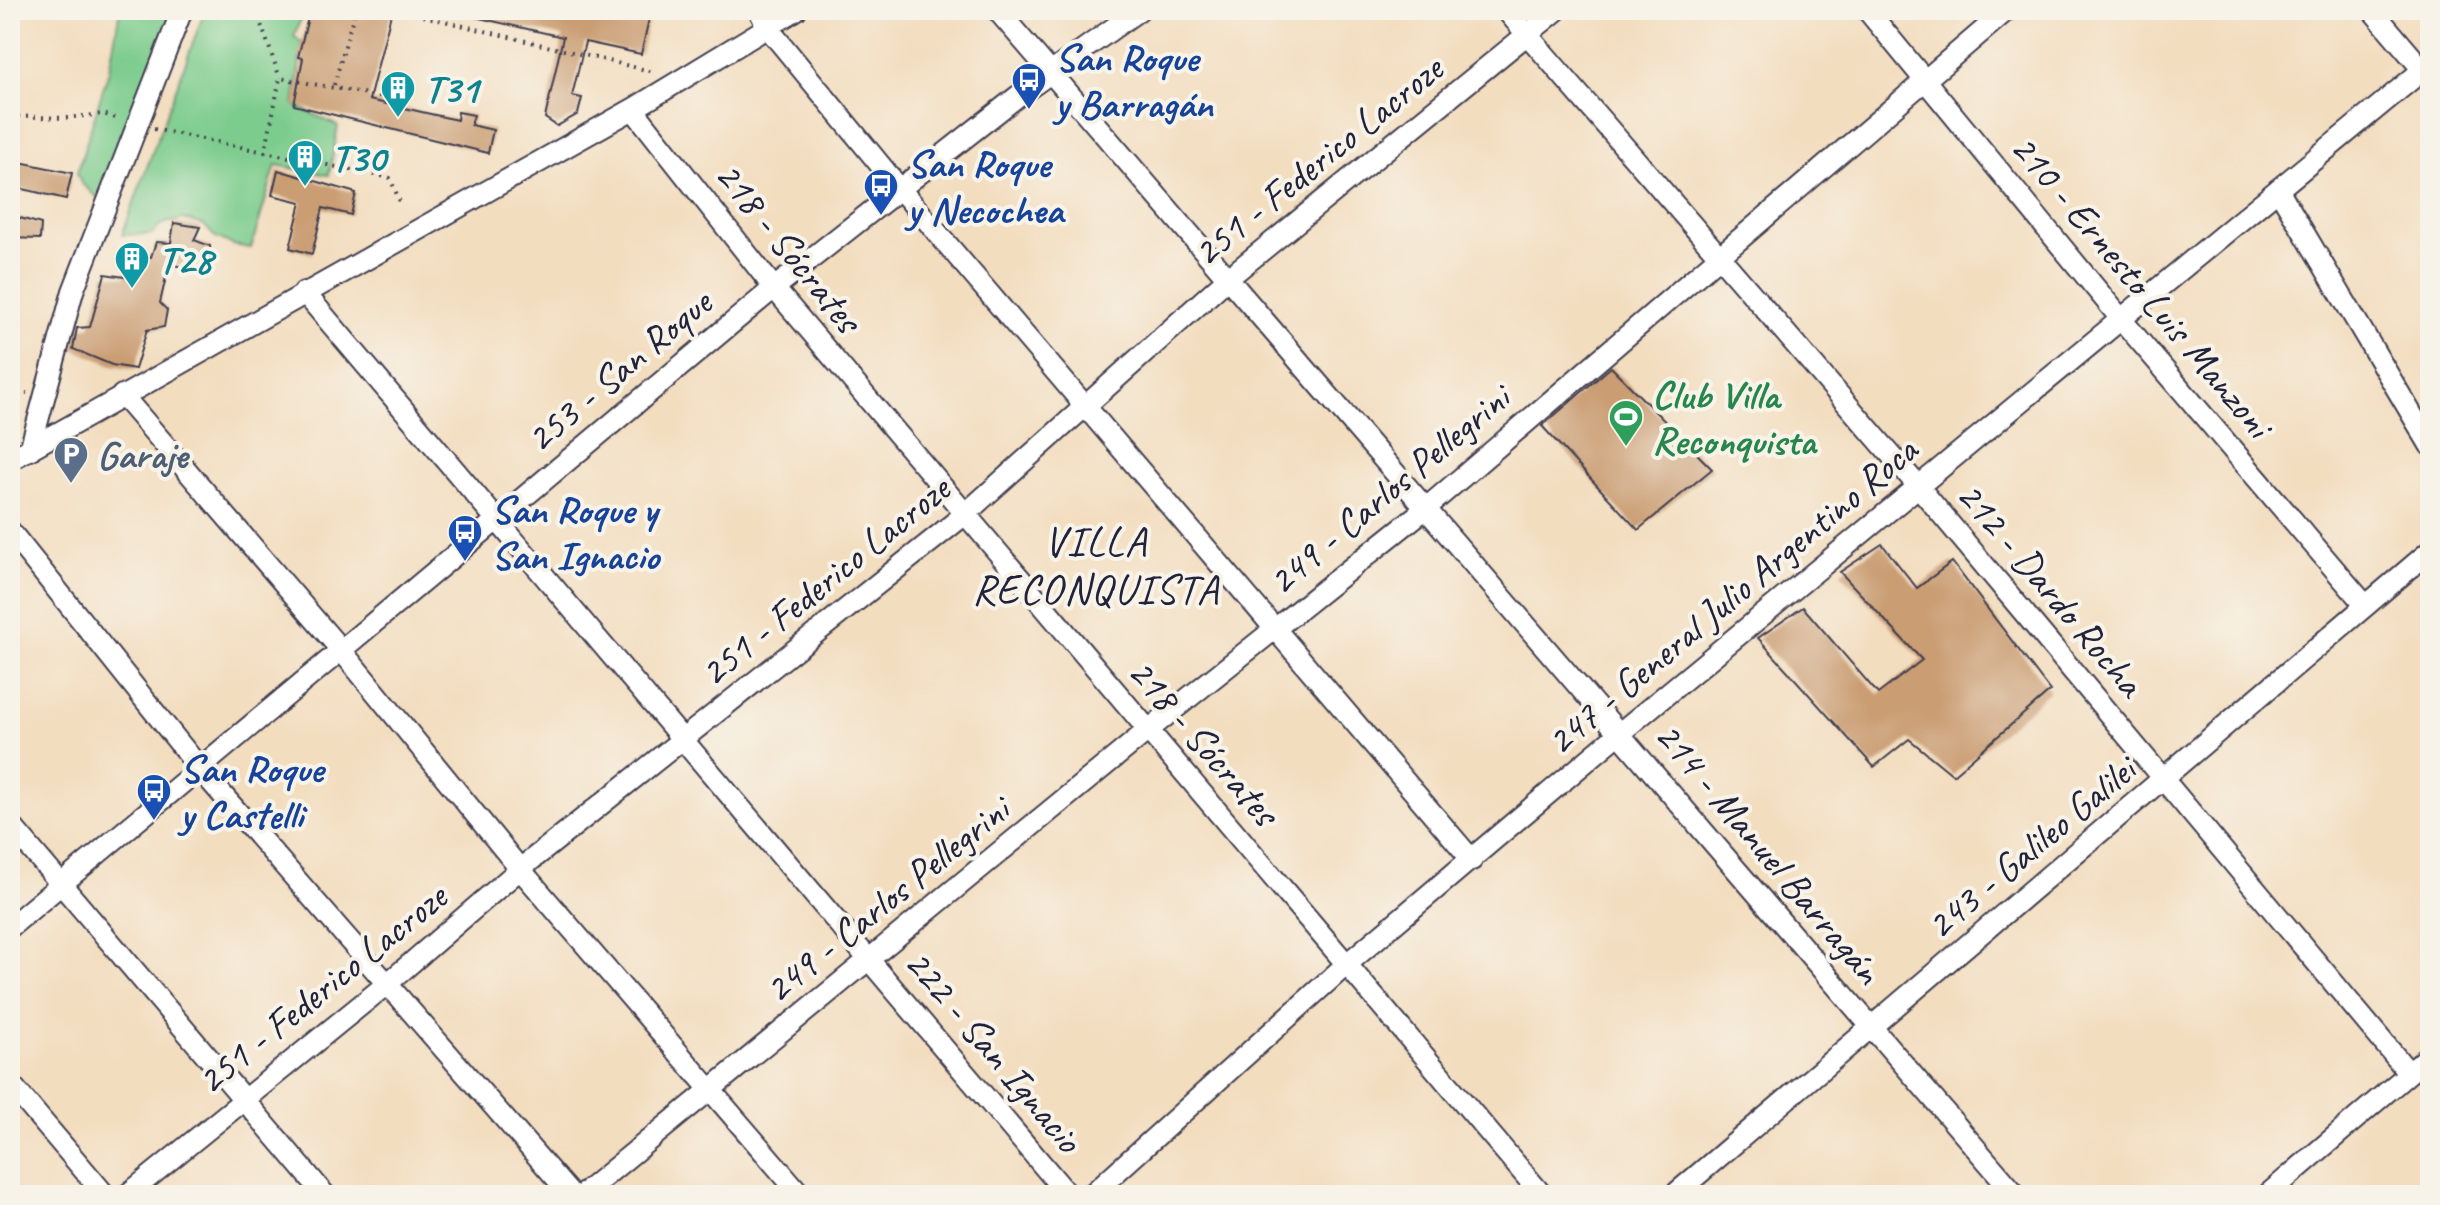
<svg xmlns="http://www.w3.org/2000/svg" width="2440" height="1205" font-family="Caveat,sans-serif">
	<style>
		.green { fill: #7bcc8d; stroke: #4e7764; stroke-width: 2 }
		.building { fill: #ca9d73 }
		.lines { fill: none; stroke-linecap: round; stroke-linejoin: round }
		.minor-casing { stroke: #413e4f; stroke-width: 24 }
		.path { stroke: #413e4f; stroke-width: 4; stroke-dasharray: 2 6; stroke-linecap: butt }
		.minor { stroke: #fff; stroke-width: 20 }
		.labels { text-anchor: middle; stroke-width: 8; stroke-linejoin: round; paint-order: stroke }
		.transit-label { font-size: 40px; font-weight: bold; fill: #164399; stroke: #f7f3e8; text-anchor: start }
		.culture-label { font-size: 40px; font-weight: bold; fill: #0d838f; stroke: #f7f3e8; text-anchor: start }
		.street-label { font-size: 40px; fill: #22223b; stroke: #f7f3e8 }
		.leisure-label { font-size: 40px; font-weight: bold; fill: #27864d; stroke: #f7f3e8; text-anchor: start }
		.service-label { font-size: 40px; font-weight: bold; fill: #4e5e75; stroke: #f7f3e8; text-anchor: start }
		.neighbourhood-label { font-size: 42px; letter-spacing: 2px; fill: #22223b; stroke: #f7f3e8 }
	</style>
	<rect width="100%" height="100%" fill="#f7f3e8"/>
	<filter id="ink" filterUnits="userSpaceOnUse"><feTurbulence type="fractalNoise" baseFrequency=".0125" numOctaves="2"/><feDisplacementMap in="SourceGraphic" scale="16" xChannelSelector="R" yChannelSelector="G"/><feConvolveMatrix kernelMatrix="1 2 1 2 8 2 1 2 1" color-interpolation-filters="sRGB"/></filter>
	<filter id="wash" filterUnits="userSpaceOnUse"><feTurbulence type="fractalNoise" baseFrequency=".006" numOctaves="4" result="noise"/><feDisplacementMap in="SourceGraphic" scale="32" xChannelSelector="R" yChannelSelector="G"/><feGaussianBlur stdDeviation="1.8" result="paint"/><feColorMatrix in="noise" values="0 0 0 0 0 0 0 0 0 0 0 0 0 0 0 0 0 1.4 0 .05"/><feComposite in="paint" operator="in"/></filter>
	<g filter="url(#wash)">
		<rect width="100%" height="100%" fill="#f3ddbf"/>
		<path class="green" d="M120,10H172L98,198L82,184L77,173L109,70Z
			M205,10L304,11L294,36L302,43L294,105L338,126L329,175L276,165L251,248L233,245L214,236L204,225L183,219L162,224L152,234L122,235Z"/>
		<g id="blocks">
			<path class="building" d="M310,10H392L369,100L457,120L458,112L474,115L471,125L493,130L488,153L294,105L303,58L298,57Z
				M476,10H651L641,54L585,42L572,96L582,98L578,114L557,126L545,118L563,37L475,17Z
				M10,160L72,173L66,199L10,186Z
				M278,170L356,193L351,215L323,208L312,254L290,248L301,202L272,195Z
				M10,215L41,224L40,239L10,238Z
				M174,223L200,227L194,240L210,246L211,273L169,264L160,303L167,310L164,327L147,330L135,369L112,365L73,349L77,328L90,327L105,274L125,277L128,254L151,257L156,242L171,243Z
				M1611,367L1712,469L1638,530L1542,426Z
				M1882,544L1917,588L1952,562L2050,691L1953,775L1909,739L1874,767L1758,638L1803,607L1878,694L1922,660L1840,572Z"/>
		</g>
	</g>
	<g filter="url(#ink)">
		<use href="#blocks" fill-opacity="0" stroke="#413e4f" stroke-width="2"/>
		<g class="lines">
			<defs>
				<path id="minor" d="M759,10L768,28L900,189L1472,860
					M997,10L2016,1195
					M1506,10L1918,486L2409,1073
					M1867,10L2121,319L2365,605
					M2372,10L2423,70
					M633,109L774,288L1542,1195
					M2278,189L2430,445
					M304,292L1068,1195
					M122,395L341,650L520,869L801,1195
					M30,450L73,291L182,10
					M10,460L633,109L796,10
					M10,531L200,769L571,1195
					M10,824L325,1195
					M10,927L774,288L1018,96L1139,10
					M10,1083L105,1195
					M127,1195L388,983L520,869L964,515L1227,279L1557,10
					M582,1195L1147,731L1425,509L2007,10
					M1091,1195L1348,963L1621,732L2430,64
					M1674,1195L2430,551
					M2267,1195L2430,1055"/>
			</defs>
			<use href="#minor" class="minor-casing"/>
			<path class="path" d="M256,10L280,78
				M423,16L654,72
				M334,85L355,10
				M10,116L65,118L103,114L119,119
				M154,129L390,178L400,202
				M265,153L280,78L406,101
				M10,392L27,393"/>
			<use href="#minor" class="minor"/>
		</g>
	</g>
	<defs>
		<symbol id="bus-pin" viewBox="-11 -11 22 30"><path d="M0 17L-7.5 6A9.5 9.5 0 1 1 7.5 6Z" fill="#1a4fb4" stroke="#f7f3e8"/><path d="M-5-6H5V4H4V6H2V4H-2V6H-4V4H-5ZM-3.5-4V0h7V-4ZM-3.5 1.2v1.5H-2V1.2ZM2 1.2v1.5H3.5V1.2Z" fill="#fff"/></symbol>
		<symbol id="building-pin" viewBox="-11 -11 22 30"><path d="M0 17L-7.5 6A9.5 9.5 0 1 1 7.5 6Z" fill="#0f9aa8" stroke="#f7f3e8"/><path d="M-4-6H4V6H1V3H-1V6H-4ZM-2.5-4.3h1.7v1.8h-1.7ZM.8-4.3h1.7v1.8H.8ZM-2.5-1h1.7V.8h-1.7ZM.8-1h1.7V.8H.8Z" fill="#fff"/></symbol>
		<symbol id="stadium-pin" viewBox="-11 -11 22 30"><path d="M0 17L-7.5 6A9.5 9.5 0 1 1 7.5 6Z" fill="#2e9e5b" stroke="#f7f3e8"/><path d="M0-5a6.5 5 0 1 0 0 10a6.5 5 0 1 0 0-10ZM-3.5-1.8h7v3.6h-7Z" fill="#fff"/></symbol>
		<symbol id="parking-pin" viewBox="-11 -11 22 30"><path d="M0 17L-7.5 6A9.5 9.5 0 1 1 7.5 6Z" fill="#5c6f8a" stroke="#f7f3e8"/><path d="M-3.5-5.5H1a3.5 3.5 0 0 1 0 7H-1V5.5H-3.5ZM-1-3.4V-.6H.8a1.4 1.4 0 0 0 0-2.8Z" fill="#fff"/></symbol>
	</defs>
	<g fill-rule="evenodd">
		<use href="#bus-pin" x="1009" y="60" width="40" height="54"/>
		<use href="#building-pin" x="378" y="68" width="40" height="54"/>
		<use href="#building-pin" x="285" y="137" width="40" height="54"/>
		<use href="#bus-pin" x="861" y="166" width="40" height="54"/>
		<use href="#building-pin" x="112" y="239" width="40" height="54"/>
		<use href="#stadium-pin" x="1606" y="397" width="40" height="54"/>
		<use href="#parking-pin" x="51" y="434" width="40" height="54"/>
		<use href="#bus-pin" x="445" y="512" width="40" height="54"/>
		<use href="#bus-pin" x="134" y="771" width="40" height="54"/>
	</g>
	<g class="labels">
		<g class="transit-label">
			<text x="1055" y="71">San Roque<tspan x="1055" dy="46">y Barragán</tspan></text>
			<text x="907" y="177">San Roque<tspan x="907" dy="46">y Necochea</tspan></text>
			<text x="491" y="523">San Roque y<tspan x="491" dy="46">San Ignacio</tspan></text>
			<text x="180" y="782">San Roque<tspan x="180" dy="46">y Castelli</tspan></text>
		</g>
		<g class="culture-label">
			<text x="424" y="102">T31</text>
			<text x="331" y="171">T30</text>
			<text x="158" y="273">T28</text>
		</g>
		<g class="street-label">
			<text transform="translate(1317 160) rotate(-39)" y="14">251 - Federico Lacroze</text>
			<text transform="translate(789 246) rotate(51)" y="14">218 - Sócrates</text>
			<text transform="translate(2142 285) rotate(50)" y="14">210 - Ernesto Luis Manzoni</text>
			<text transform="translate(618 370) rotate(-40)" y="14">253 - San Roque</text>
			<text transform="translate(1388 489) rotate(-40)" y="14">249 - Carlos Pellegrini</text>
			<text transform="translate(824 580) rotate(-39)" y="14">251 - Federico Lacroze</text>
			<text transform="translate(2051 588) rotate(50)" y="14">212 - Dardo Rocha</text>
			<text transform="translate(1731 595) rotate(-40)" y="14">247 - General Julio Argentino Roca</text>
			<text transform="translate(1204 741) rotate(49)" y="14">218 - Sócrates</text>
			<text transform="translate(2030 847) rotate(-40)" y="14">243 - Galileo Galilei</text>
			<text transform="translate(1769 852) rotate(50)" y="14">214 - Manuel Barragán</text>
			<text transform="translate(886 899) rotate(-39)" y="14">249 - Carlos Pellegrini</text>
			<text transform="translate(321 988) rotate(-39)" y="14">251 - Federico Lacroze</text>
			<text transform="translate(994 1050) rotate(50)" y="14">222 - San Ignacio</text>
		</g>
		<g class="leisure-label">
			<text x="1652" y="408">Club Villa<tspan x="1652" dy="46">Reconquista</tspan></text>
		</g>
		<g class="service-label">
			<text x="97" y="468">Garaje</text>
		</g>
		<g class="neighbourhood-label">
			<text x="1096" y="555">VILLA<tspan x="1096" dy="48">RECONQUISTA</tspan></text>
		</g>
	</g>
	<rect width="2440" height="1205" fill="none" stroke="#f7f3e8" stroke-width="40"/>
</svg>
